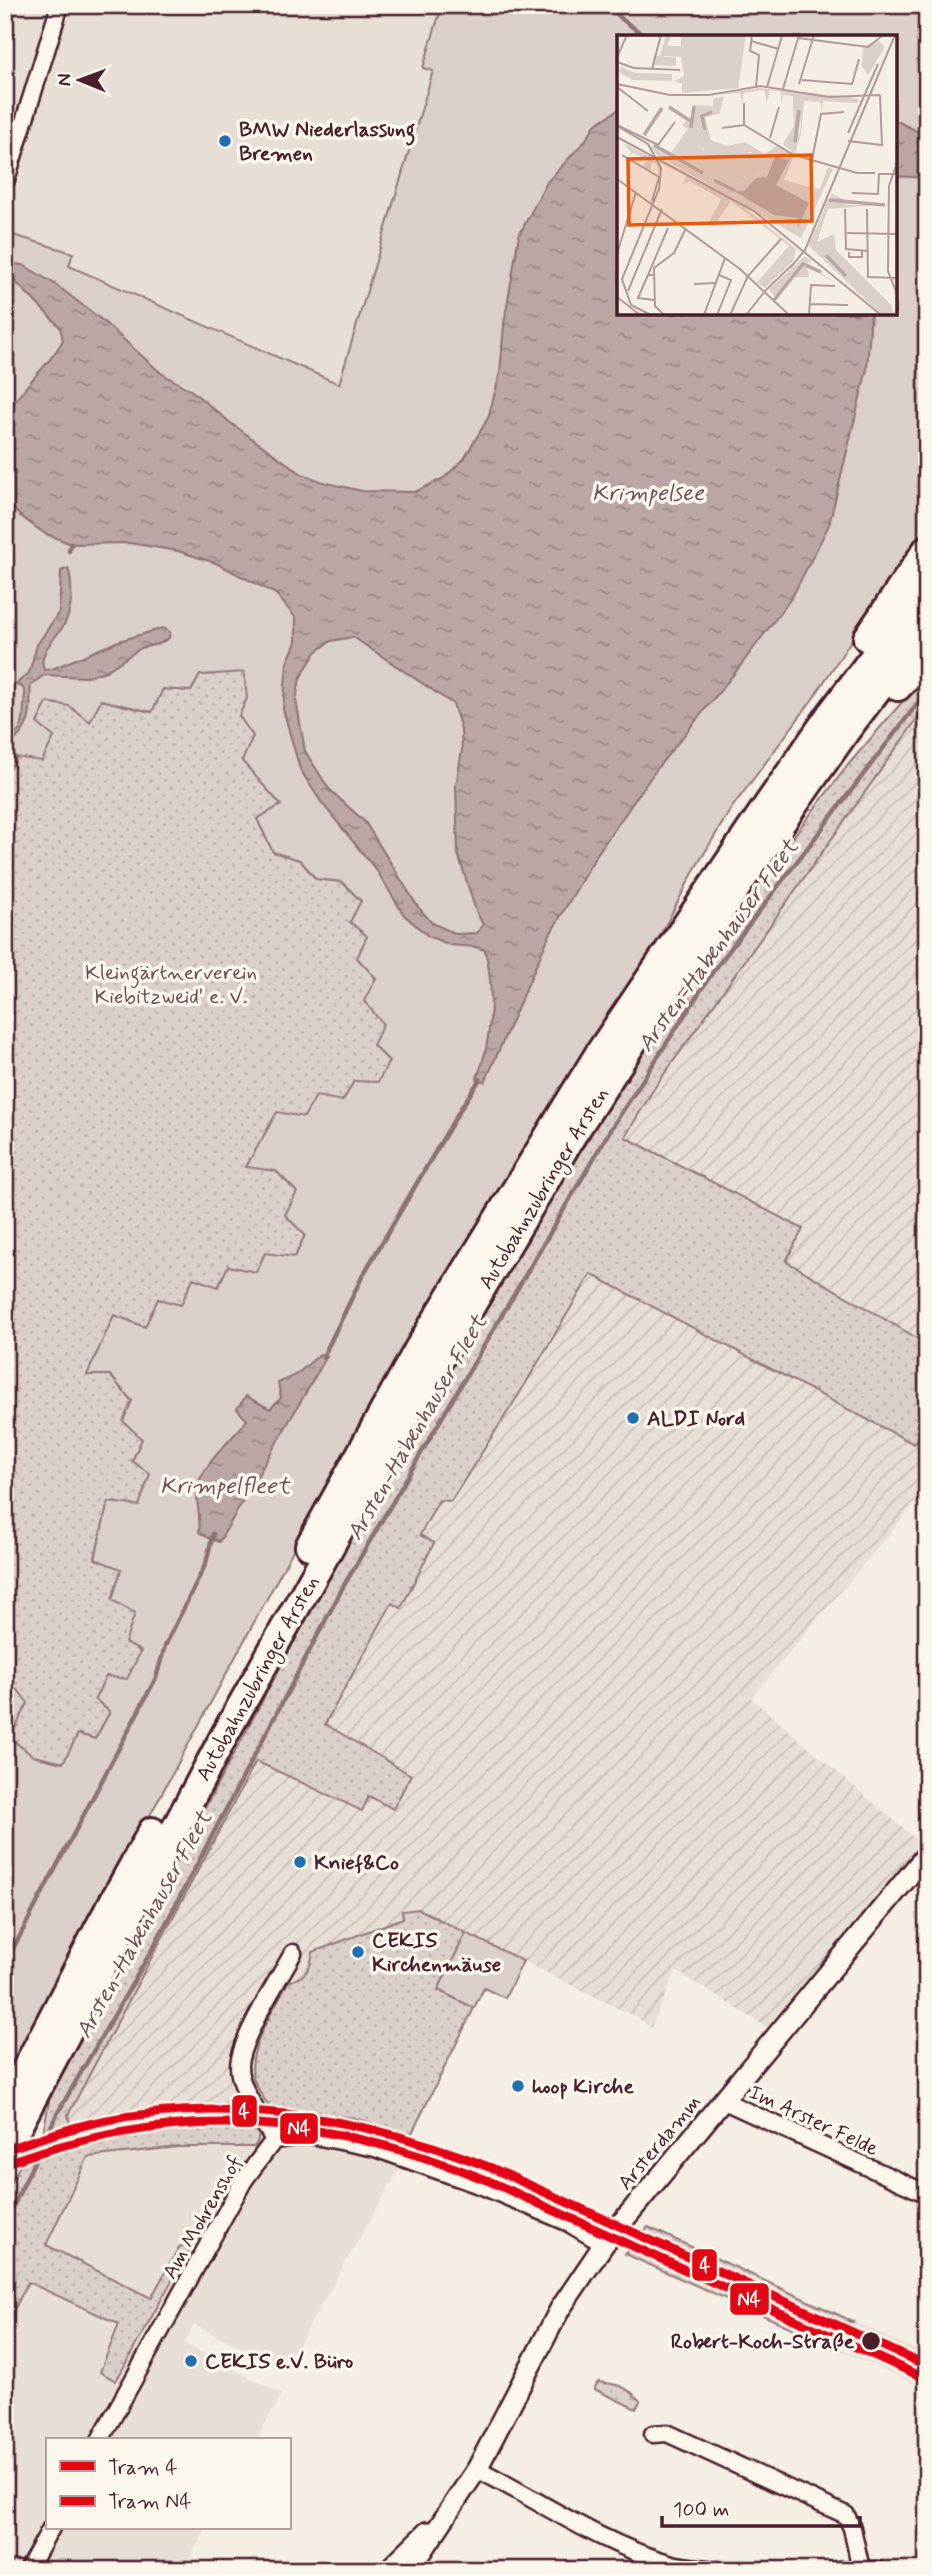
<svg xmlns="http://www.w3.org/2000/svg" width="932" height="2575" font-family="Mynerve,sans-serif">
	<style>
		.built { fill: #e7dfd6 }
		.industrial { fill: url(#industrial-furrows) }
		.grass { fill: url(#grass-dots); stroke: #92787a; stroke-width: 2 }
		.forest { fill: url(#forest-crowns); stroke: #92787a; stroke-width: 2 }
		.park { fill: #dbd0c9; stroke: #92787a; stroke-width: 2; fill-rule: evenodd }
		.water { fill: url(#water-ripples); stroke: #8d7174; stroke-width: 2; fill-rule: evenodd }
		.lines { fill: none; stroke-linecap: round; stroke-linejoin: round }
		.stream { stroke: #8d7174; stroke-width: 4.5 }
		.minor-casing { stroke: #4a1f2b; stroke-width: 21 }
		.tertiary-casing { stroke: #4a1f2b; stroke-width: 24 }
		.trunk-casing { stroke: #4a1f2b; stroke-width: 32 }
		.minor { stroke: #fbf7ec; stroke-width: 16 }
		.tertiary { stroke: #fbf7ec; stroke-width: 19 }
		.trunk { stroke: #fbf7ec; stroke-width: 26 }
		.tram-1-casing { stroke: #fbf7ec; stroke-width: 14 }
		.tram-2-casing { stroke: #fbf7ec; stroke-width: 14 }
		.tram-1 { stroke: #e30613; stroke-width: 9 }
		.tram-2 { stroke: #e30613; stroke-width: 9 }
		.poi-dot { fill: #1f6fb2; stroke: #fbf7ec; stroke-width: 2.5 }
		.stop-dot { fill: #4a1f2b; stroke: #fbf7ec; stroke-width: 2.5 }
		.labels { text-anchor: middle; stroke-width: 7; stroke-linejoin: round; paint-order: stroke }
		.poi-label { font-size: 21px; font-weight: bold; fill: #4a1f2b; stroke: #fbf7ec; text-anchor: start }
		.park-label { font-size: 21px; fill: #6e4b52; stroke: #fbf7ec }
		.street-label { font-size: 21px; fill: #4a1f2b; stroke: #fbf7ec }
		.stop-label { font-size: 21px; font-weight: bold; fill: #4a1f2b; stroke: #fbf7ec; text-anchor: end }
		.water-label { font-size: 23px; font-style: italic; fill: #714f56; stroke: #fbf7ec }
		.inset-river { fill: none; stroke: #baa7a5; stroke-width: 3.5 }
		.inset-road { fill: none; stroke: #b09b9a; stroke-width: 2 }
		.view { fill: #e8590c; fill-opacity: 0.15; stroke: #e8590c; stroke-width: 3.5 }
		.inset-edge { fill: none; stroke: #4a1f2b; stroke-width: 3.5 }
		.line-badge { stroke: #fbf7ec; stroke-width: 2.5 }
		.badge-label { font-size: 19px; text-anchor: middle; font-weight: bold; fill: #fff }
	</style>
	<defs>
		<pattern id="industrial-furrows" width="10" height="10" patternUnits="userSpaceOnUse" patternTransform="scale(1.75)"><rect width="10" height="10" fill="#e7dfd6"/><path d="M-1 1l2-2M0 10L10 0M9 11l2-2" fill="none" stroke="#c8bfb8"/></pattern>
		<pattern id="grass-dots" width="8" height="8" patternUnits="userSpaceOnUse" patternTransform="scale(1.75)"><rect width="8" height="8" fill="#dbd0c9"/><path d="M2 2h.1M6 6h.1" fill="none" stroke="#bdb2ad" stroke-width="1.8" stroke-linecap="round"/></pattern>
		<pattern id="forest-crowns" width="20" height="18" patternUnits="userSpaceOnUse" patternTransform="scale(1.75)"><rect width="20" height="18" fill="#dbd0c9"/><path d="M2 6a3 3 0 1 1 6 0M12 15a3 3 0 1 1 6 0" fill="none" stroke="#bdb2ad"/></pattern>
		<pattern id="water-ripples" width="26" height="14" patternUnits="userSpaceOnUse" patternTransform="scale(1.75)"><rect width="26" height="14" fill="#baa7a5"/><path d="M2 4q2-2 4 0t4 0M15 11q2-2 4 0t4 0" fill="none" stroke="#998787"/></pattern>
	</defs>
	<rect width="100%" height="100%" fill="#f4eee4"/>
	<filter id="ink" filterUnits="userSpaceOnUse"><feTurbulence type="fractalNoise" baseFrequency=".0143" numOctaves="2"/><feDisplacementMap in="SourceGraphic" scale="14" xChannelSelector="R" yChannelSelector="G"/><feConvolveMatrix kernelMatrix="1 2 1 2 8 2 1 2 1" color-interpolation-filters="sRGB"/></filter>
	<g filter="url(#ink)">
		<path class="built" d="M5,5H442L424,67L433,71L339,384L69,266L73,252L5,231Z
			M256,2124L319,2130L408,2152L461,2170L452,2185L402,2164L285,2368L194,2325L185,2344L282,2394L256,2440H47V2528H207L183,2570H5V2328L28,2282L120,2325L108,2350L116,2381L179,2247L151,2298L45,2244L89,2157L178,2147H254Z
			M648,2227L927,2355V2389L625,2254Z"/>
		<path class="industrial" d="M927,705V1344L785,1260L803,1230L624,1137L655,1087Z
			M591,1274L913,1444L927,1429V1489L751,1698L920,1843L770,2029L676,1971L651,2028L638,2018L419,1910L402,1911L404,1918L314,1952L311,1968L303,1978L288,1982L253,2077L269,2107L211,2103L174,2104L100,2115L68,2122V2115L256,1761L362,1811L368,1796L392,1809L411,1775L324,1725L392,1603L402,1607L433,1544L420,1535L439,1499L451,1501L521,1391Z"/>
		<path class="grass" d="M244,671L253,736L281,805L257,819L273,852L300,860L316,879L342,882L361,901L389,1061L378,1083L305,1118L247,1166L276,1171L297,1192L285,1215L305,1235L295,1257C243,1278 193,1297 145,1327L114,1315L88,1374L110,1375L132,1401L150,1474L139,1506L108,1502L95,1558L121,1568C132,1601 154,1648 128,1679C120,1687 104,1693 95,1699L110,1712L95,1739L78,1734L64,1763L33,1756L9,1738L18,1691L5,1688V777L37,723L47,702L69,706L101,700L151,712L163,689L191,691L200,675Z
			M927,673V705L655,1087L625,1137L803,1229L786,1261L927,1344V1429L914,1444L591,1274L521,1391L451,1501L439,1500L420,1535L434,1543L401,1608L392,1603L325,1724L411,1775L393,1809L369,1796L362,1811L256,1761L68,2115L74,2142C135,2128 193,2122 256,2124C258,2133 261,2139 254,2147H178L88,2157L46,2245L151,2298L179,2247L185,2245L190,2248L116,2381L100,2372L119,2324L28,2282L5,2328V2193L22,2162L34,2155L44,2128L50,2096L388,1467L596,1123L720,933L848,765Z
			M419,1909L466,1933L438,1990L474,2008L411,2135L355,2118L269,2107C264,2098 255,2086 253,2077C247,2048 275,2007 288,1982C306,1977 310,1970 313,1952L403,1918L402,1911Z
			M598,2382C616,2384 628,2386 640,2401L636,2409L594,2389Z"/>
		<path class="forest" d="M648,2227L854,2322L839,2321L644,2232Z
			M632,2246L831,2337L839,2349L625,2254Z"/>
		<path class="park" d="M442,5H927V526L812,700L731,809L696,867L652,951L513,1170L326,1489L5,2084V1688L18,1690L28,1703L10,1738L33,1756L63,1763L78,1734L95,1739L110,1712L95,1699L106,1676L127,1679L141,1651L125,1643L135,1613L112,1600L121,1569L95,1559L108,1502L139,1506L150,1474L132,1461L142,1439L123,1421L132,1401L110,1375H87L114,1315L145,1327L158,1299L181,1305L193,1278L218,1287L228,1266L256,1272L265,1253L295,1257L305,1235L285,1215L297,1192L276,1171L246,1167L277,1112L304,1117L316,1096L343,1101L354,1081L378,1082L389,1061L373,1045L383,1024L364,1001L376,978L357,958L367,936L350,922L361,901L342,882L316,879L300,860L273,852L257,819L281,805L242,761L253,736L239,716L247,698L244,672L200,675L191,691L163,689L152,712L101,700L90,722L69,706L47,702L37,723L54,737L42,761L16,757L5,777V242L10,234L73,253L69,266L339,384L433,71L423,68ZM619,37H895V313H619Z
			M466,1933L523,1961L505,1998L484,1988L474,2008L438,1990Z"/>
		<path class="water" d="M619,109V313H871L867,369L829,525L792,597L738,669L658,767L597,854L549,936L485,1082L477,1078C492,1042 495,988 485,950L476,947L450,945L428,936L404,915L377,871L321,802L300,769L283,709L287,663L296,642V618L276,594L216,563L178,551L129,543L71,544L44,533L19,515L5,498V422C15,390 48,369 63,340L60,327L5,271V263L23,265L55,284L103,321L161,373L192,391L232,424L302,474L323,482L362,491L415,492L444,478L464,459L488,418L500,374L504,324L519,235L547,182L585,141L595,125ZM353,637L453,704L461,729L462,750L456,785L458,854L476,911L483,925L477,933L456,934L432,923L418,907L365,822L329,789L305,751L296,700L300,678L316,652L331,641Z
			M895,120L927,136V178L895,176Z
			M68,568C73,585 73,609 64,625C56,638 37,652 44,670L52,669L119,641L163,628L170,632L169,638L159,644L141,648L106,671L85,677L44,675L31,685C30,693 31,701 30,710C29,728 18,738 5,749V743L20,730L23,721L25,693L23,688L16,684L29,673L37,645L59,612L61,571Z
			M320,1354L327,1356L219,1542L210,1539L199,1532C202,1516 193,1498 199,1482C206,1462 233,1438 247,1420L237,1409L246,1396L270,1409L281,1398L278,1383L297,1374Z"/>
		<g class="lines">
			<path class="stream" d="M608,5L623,20L646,37
				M69,551L71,544
				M323,1357L363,1275L461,1108L480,1079
				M5,1964L156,1678L165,1646L206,1563L213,1534
				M5,2223L57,2114L154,1946L343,1587L609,1132L712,973L927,691
				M5,2560L12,2562"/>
			<defs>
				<path id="minor" d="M5,183L60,5
					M722,2100L927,2194
					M274,2140C263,2121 239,2088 239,2067C239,2040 279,1979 293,1953
					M653,2434L667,2433L846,2515L852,2528L861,2569
					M100,2440L244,2180L274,2140L310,2135L375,2148L482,2186L567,2222L604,2244
					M477,2469C541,2501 602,2545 672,2564C686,2567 701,2568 715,2570
					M28,2570L51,2528
					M840,2570H877"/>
				<path id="tertiary" d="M388,2570L427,2532
					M410,2570L477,2469L560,2309L604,2244L927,1854"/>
				<path id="trunk" d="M867,638L927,549
					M898,687L927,655
					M309,1546L418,1349L599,1053L768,804L832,712L927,586
					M5,2109L100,1925L152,1831
					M5,2151L225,1734L357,1499L572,1136L680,970L787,815L846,731L927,624"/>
			</defs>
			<use href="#minor" class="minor-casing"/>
			<use href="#tertiary" class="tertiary-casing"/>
			<use href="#trunk" class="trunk-casing"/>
			<use href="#minor" class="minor"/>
			<use href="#tertiary" class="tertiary"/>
			<use href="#trunk" class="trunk"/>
			<defs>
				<path id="tram-1" d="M5,2150C37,2139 69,2128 102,2121C236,2094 369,2119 494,2169L927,2366"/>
				<path id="tram-2" d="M9,2162C182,2102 320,2113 489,2181L922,2377"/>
			</defs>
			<use href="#tram-1" class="tram-1-casing"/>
			<use href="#tram-2" class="tram-2-casing"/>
			<use href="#tram-1" class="tram-1"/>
			<use href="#tram-2" class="tram-2"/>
		</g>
	</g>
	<g class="poi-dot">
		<circle cx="225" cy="141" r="7"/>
		<circle cx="633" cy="1418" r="7"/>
		<circle cx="300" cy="1862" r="7"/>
		<circle cx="358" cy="1952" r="7"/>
		<circle cx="518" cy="2086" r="7"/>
		<circle cx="191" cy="2361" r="7"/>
	</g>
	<circle class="stop-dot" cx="871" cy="2341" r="10"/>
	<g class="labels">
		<g class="poi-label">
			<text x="239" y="136">BMW Niederlassung<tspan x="239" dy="24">Bremen</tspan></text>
			<text x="647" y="1425">ALDI Nord</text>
			<text x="314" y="1869">Knief&amp;Co</text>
			<text x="372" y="1947">CEKIS<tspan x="372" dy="24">Kirchenmäuse</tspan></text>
			<text x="532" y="2093">hoop Kirche</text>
			<text x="205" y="2368">CEKIS e.V. Büro</text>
		</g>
		<g class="park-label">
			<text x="171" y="979">Kleingärtnerverein<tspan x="171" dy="24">Kiebitzweid' e. V.</tspan></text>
		</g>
		<g class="street-label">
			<text transform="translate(543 1188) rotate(-59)" y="7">Autobahnzubringer Arsten</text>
			<text transform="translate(257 1678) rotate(-61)" y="7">Autobahnzubringer Arsten</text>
			<text transform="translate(814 2120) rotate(25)" y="7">Im Arster Felde</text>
			<text transform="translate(659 2142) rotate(-50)" y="7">Arsterdamm</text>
			<text transform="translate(202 2217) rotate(-60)" y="7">Am Mohrenshof</text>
		</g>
		<g class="stop-label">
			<text x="854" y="2348">Robert-Koch-Straße</text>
		</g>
		<g class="water-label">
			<text x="648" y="500">Krimpelsee</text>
			<text transform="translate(717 945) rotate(-54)" y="8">Arsten-Habenhauser Fleet</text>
			<text transform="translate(416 1427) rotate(-60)" y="8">Arsten-Habenhauser Fleet</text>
			<text x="225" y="1493">Krimpelfleet</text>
			<text transform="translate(143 1924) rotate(-61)" y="8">Arsten-Habenhauser Fleet</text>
		</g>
	</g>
	<g transform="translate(617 35)">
		<rect width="280" height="280" fill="#f4eee4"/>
		<path d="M49,0H54L47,22H59V31L35,30L37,21H43ZM4,32L18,38L55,39V46L16,45L1,37ZM143,53L234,62L242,65L240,68L206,66L205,77L203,67L187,66L178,119L166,109L177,91L176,61L166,60L164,70V57L153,55L150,67L147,55L127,58L125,67L123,58L96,60ZM6,108L90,150L128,173L179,214L176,226L148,253L140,247L172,211L114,166L97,191L92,187L104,164L72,146L66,150L69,141L44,128L42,141L40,129L34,127V137L25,132L31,125L16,118L12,122L14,117ZM95,110L135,118L144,125L146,138L119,149L111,141L105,143L96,130L77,132L69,127L75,121H87L86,112ZM215,159L236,168H269L210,170L200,207L217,199L219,215L274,270L277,280H265L191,210ZM188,221L195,227H189L220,249L190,231L192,242H177L160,265L152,254Z" fill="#dbd0c9"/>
		<path d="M166,57L176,58L177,70L178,95L170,108L174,115L175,106L183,98L186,63L204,64L187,66L184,99L178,119L166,109L177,91L176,61ZM210,164L227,170H262L211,174L200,207L222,231H231L227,239L197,208ZM233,233L274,270L276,280H270V272L229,239Z" fill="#dbd0c9"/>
		<path d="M64,0H129L121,53L65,58V49L57,46L67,41L64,22L47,21L50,11H64Z" fill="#dbd0c9"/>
		<path d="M261,5L268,12L251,40L245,31L246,12ZM107,62L102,79L88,82L94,105L110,111L128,107L148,119L161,110L177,121L167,145L189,151L203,154L211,132L216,134L184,203L40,120L32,110L53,119L71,94L65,90L75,81L76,70L96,71V63ZM95,111L110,117H134L144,125L146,138L119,149L111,139L105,143L100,130L76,132L69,127L75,121H88L85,113Z" fill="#dbd0c9" fill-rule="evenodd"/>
		<path d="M175,120L159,150L192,168L181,193V183L157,180L117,156H127L139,143L150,142L158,121L170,125Z" fill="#baa7a5"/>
		<path class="inset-river" d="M52,72L75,87M74,93L77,71M88,95L85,81L95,77M27,100L45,73M178,107L182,75M37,110L86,138M97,145L118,156M212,165L268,170M209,220L229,241M157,265L186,229L204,237"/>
		<path class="inset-road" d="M135,0L133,16L142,20L139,52M181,3L251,12L266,0M134,6L162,14M0,22L10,0M0,27L17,33L63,35M35,34L44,0M185,45L235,49L242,24M0,49L53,60H92L144,51L211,62L263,60M182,49L197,0M0,52L31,76M150,52L165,1M166,54L182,0M0,90L41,110L58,87M127,90V68M0,91L31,109L44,133L42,154L5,244L14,270L34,280M105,93L127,90L177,120L240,138H258M231,98L261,29M0,102L137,176L264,280M153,103L162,72M231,106L265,110L263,60M5,120L42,142L35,166M195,125L204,79L227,77M280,128L272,151L271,236L280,259M0,144L123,234L172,280M235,158L261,159L262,139H280M228,174L229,214L251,216M250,174L251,242L280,243M230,198L280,199M232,217V222H245V216M0,219L19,157M174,232L188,215L278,0M31,240L21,263L37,265M37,240H31L51,193M77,249L98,248M149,255L175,230M11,256L45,174M0,262L23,280M193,269L231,270M47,280L38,271L37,233L57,218L69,193M87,280L108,223M100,280L114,245L102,240M113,280L131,241L164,204M129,280L149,255M192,280L194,250L218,251"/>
		<path class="view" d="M194,120L195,186L12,190L11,124Z"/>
		<rect width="280" height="280" class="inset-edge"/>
	</g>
	<g class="line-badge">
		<rect x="231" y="2094" width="27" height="34" rx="7" fill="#e30613"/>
		<rect x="279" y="2112" width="40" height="33" rx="7" fill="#e30613"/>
		<rect x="691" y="2248" width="27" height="34" rx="7" fill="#e30613"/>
		<rect x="729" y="2282" width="41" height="34" rx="7" fill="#e30613"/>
	</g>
	<g class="badge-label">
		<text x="244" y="2118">4</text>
		<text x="299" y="2135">N4</text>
		<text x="705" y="2272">4</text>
		<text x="749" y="2306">N4</text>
	</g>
	<rect width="932" height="2575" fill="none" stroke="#fbf7ec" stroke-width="28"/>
	<rect x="14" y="14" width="904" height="2547" fill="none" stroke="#4a1f2b" stroke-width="2.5" filter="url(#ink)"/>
	<rect x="46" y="2438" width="245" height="91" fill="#fbf7ec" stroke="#b4a19f" stroke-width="2"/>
	<rect x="60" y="2461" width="35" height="10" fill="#e30613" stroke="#b4a19f" stroke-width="2"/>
	<text x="108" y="2474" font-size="21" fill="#4a1f2b">Tram 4</text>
	<rect x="60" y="2496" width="35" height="10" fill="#e30613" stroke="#b4a19f" stroke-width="2"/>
	<text x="108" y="2508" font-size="21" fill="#4a1f2b">Tram N4</text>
	<g transform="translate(80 80) rotate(271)" stroke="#fbf7ec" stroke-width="5" paint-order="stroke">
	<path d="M0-5L12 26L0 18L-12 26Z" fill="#4a1f2b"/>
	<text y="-10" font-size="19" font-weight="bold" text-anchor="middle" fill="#4a1f2b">N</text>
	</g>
	<path d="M662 2516v10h198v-10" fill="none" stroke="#4a1f2b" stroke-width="3.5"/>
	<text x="673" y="2516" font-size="21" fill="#4a1f2b" stroke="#fbf7ec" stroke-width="5" paint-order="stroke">100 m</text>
</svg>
